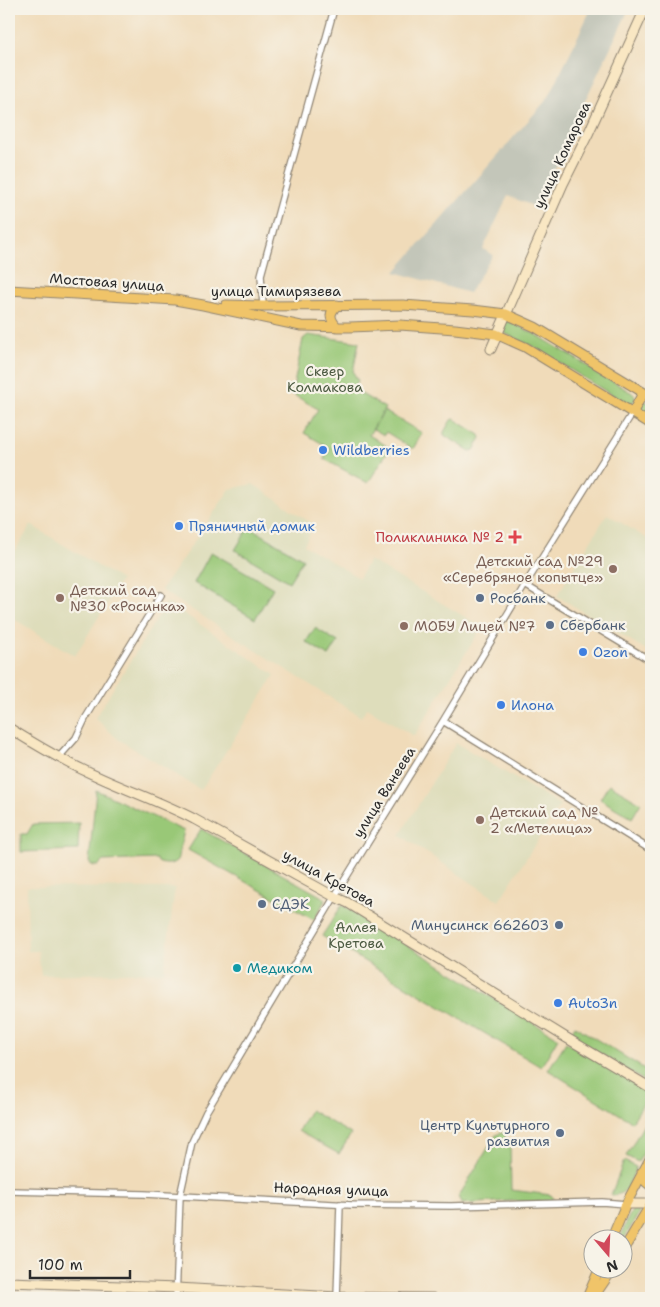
<svg xmlns="http://www.w3.org/2000/svg" width="660" height="1307" font-family="'Shantell Sans',sans-serif">
	<style>
		.built { fill: #deddbb }
		.industrial { fill: #c3c6b9 }
		.green { fill: #99c877; stroke: #627a51 }
		.lines { fill: none; stroke-linecap: round; stroke-linejoin: round }
		.street-casing { stroke: #8e8372; stroke-width: 8 }
		.secondary-casing { stroke: #8e8372; stroke-width: 11 }
		.primary-casing { stroke: #8e8372; stroke-width: 11 }
		.street { stroke: #fff; stroke-width: 5.5 }
		.secondary { stroke: #f9e7c3; stroke-width: 9 }
		.primary { stroke: #f0c469; stroke-width: 9 }
		.shop-dot { fill: #3f7fe0; stroke: #f7f3e8; stroke-width: 2 }
		.health-dot { fill: #e0444e; stroke: #f7f3e8; stroke-width: 2 }
		.education-dot { fill: #8d6e63; stroke: #f7f3e8; stroke-width: 2 }
		.service-dot { fill: #5c6f8a; stroke: #f7f3e8; stroke-width: 2 }
		.culture-dot { fill: #0f9aa8; stroke: #f7f3e8; stroke-width: 2 }
		.labels { text-anchor: middle; stroke-width: 4.5; stroke-linejoin: round; paint-order: stroke }
		.street-label { font-size: 14px; fill: #2b2b2b; stroke: #f7f3e8 }
		.park-label { font-size: 14px; fill: #4c5a42; stroke: #f7f3e8 }
		.shop-label { font-size: 14px; fill: #366cbe; stroke: #f7f3e8; text-anchor: start }
		.health-label { font-size: 14px; fill: #be3a42; stroke: #f7f3e8; text-anchor: end }
		.education-label { font-size: 14px; fill: #785e54; stroke: #f7f3e8; text-anchor: start }
		.service-label { font-size: 14px; fill: #4e5e75; stroke: #f7f3e8; text-anchor: start }
		.culture-label { font-size: 14px; fill: #0d838f; stroke: #f7f3e8; text-anchor: start }
	</style>
	<rect width="100%" height="100%" fill="#f7f3e8"/>
	<filter id="ink" filterUnits="userSpaceOnUse"><feTurbulence type="fractalNoise" baseFrequency=".02" numOctaves="2"/><feDisplacementMap in="SourceGraphic" scale="10" xChannelSelector="R" yChannelSelector="G"/><feConvolveMatrix kernelMatrix="1 2 1 2 8 2 1 2 1" color-interpolation-filters="sRGB"/></filter>
	<filter id="wash" filterUnits="userSpaceOnUse"><feTurbulence type="fractalNoise" baseFrequency=".0096" numOctaves="4" result="noise"/><feDisplacementMap in="SourceGraphic" scale="20" xChannelSelector="R" yChannelSelector="G"/><feGaussianBlur stdDeviation="1.12" result="paint"/><feColorMatrix in="noise" values="0 0 0 0 0 0 0 0 0 0 0 0 0 0 0 0 0 1.4 0 .05"/><feComposite in="paint" operator="in"/></filter>
	<g filter="url(#wash)">
		<rect width="100%" height="100%" fill="#f0dbb9"/>
		<path class="built" d="M253,484L314,525L304,545L359,578L369,560L482,627L414,736L367,708L361,717L161,590L230,489Z
			M607,514L651,541V646L648,651L557,596Z
			M31,525L121,580L75,656L9,616V561Z
			M167,602L275,675L201,790L118,739L95,718Z
			M456,743L560,805L499,901L400,835Z
			M27,887L175,888L164,972L41,975L38,951H28Z"/>
		<path class="industrial" d="M591,9H629L581,109L538,208L508,196L483,249L493,255L469,293L395,272L549,97Z"/>
		<path class="green" d="M505,321H508L537,335L632,393L635,396V400L632,403H625L532,346L504,333L502,328Z
			M308,335L359,342L353,372L358,381L353,389L385,408L369,435L390,448L368,483L324,459L330,448L304,433L318,409L292,394L303,339Z
			M644,402H648L651,404V419L641,413L640,409L641,404Z
			M384,411L422,433L413,449L386,432L384,435L373,429Z
			M454,419L480,435L481,438L474,450L470,451L444,435V432L451,420Z
			M249,527L303,559L289,582L235,550Z
			M211,552L273,588L255,619L194,583Z
			M315,628L338,642L329,656L306,642Z
			M609,784L641,803L632,818L600,799Z
			M96,790L184,831L177,861C172,865 163,865 158,862L157,859L103,861L98,866C94,866 91,866 89,862Z
			M79,823L78,850L21,852V834H27L33,824Z
			M201,829L326,899L314,920L188,850Z
			M342,905L558,1038L541,1067L322,936Z
			M575,1026L651,1073V1085L570,1035Z
			M566,1042L650,1093L632,1122L548,1070Z
			M310,1110L351,1134L339,1154L298,1131Z
			M651,1112V1129L646,1138L648,1141L647,1147L638,1162L626,1156Z
			M500,1133H503L505,1135L506,1139L510,1140L511,1190L551,1195L553,1198L551,1202L511,1201L462,1204L459,1196L496,1135Z
			M624,1161L636,1167C630,1181 628,1196 611,1195Z
			M633,1209L637,1210L639,1213L623,1240L620,1239L628,1218Z"/>
	</g>
	<g filter="url(#ink)">
		<g class="lines">
			<defs>
				<path id="street" d="M263,306L261,275L334,9
					M525,585L651,661
					M443,721L651,850
					M58,758L76,738L85,719L161,595
					M9,1191L144,1194L352,1205L451,1206L602,1202L626,1204
					M176,1298L180,1196L192,1142L206,1112L344,881L443,721L525,585L633,412
					M337,1298L340,1204"/>
				<path id="secondary" d="M491,349L563,184L589,132L645,9
					M9,728C36,745 63,761 92,774C126,790 161,802 194,819L335,897L348,903L565,1037L651,1088
					M626,1204H651
					M9,1282L177,1288L337,1297L433,1298"/>
				<path id="primary" d="M9,290L175,300L203,305L301,326L350,327L400,325L455,329L496,334L525,347L651,424
					M226,305L263,306L403,305L473,310L506,314L535,327L651,397
					M337,327C329,318 329,313 337,305
					M633,412L643,393
					M642,1172L646,1182L651,1186
					M611,1240L626,1204L651,1157
					M622,1252L651,1204
					M587,1298L599,1270
					M593,1298L612,1270"/>
			</defs>
			<use href="#street" class="street-casing"/>
			<use href="#secondary" class="secondary-casing"/>
			<use href="#primary" class="primary-casing"/>
			<use href="#street" class="street"/>
			<use href="#secondary" class="secondary"/>
			<use href="#primary" class="primary"/>
		</g>
	</g>
	<g class="shop-dot">
		<circle cx="323" cy="450" r="5"/>
		<circle cx="179" cy="526" r="5"/>
		<circle cx="583" cy="652" r="5"/>
		<circle cx="501" cy="705" r="5"/>
		<circle cx="558" cy="1003" r="5"/>
	</g>
	<path class="health-dot" d="M512.5 529.5h5v5h5v5h-5v5h-5v-5h-5v-5h5z"/>
	<g class="education-dot">
		<circle cx="613" cy="569" r="5"/>
		<circle cx="60" cy="598" r="5"/>
		<circle cx="404" cy="626" r="5"/>
		<circle cx="480" cy="820" r="5"/>
	</g>
	<g class="service-dot">
		<circle cx="480" cy="598" r="5"/>
		<circle cx="550" cy="625" r="5"/>
		<circle cx="262" cy="904" r="5"/>
		<circle cx="559" cy="925" r="5"/>
		<circle cx="560" cy="1133" r="5"/>
	</g>
	<circle class="culture-dot" cx="237" cy="968" r="5"/>
	<g class="labels">
		<g class="street-label">
			<text transform="translate(562 155) rotate(-65)" y="5">улица Комарова</text>
			<text transform="translate(107 282) rotate(4)" y="5">Мостовая улица</text>
			<text x="276" y="296">улица Тимирязева</text>
			<text transform="translate(384 792) rotate(-58)" y="5">улица Ванеева</text>
			<text transform="translate(329 878) rotate(29)" y="5">улица Кретова</text>
			<text transform="translate(331 1189) rotate(2)" y="5">Народная улица</text>
		</g>
		<g class="park-label">
			<text x="325" y="376">Сквер<tspan x="325" dy="16">Колмакова</tspan></text>
			<text x="356" y="932">Аллея<tspan x="356" dy="16">Кретова</tspan></text>
		</g>
		<g class="shop-label">
			<text x="333" y="455">Wildberries</text>
			<text x="189" y="531">Пряничный домик</text>
			<text x="593" y="657">Ozon</text>
			<text x="511" y="710">Илона</text>
			<text x="568" y="1008">Auto3n</text>
		</g>
		<g class="health-label">
			<text x="504" y="542">Поликлиника № 2</text>
		</g>
		<g class="education-label">
			<text x="603" y="566" text-anchor="end">Детский сад №29<tspan x="603" dy="16">«Серебряное копытце»</tspan></text>
			<text x="70" y="595">Детский сад<tspan x="70" dy="16">№30 «Росинка»</tspan></text>
			<text x="414" y="631">МОБУ Лицей №7</text>
			<text x="490" y="817">Детский сад №<tspan x="490" dy="16">2 «Метелица»</tspan></text>
		</g>
		<g class="service-label">
			<text x="490" y="603">Росбанк</text>
			<text x="560" y="630">Сбербанк</text>
			<text x="272" y="909">СДЭК</text>
			<text x="549" y="930" text-anchor="end">Минусинск 662603</text>
			<text x="550" y="1130" text-anchor="end">Центр Культурного<tspan x="550" dy="16">развития</tspan></text>
		</g>
		<g class="culture-label">
			<text x="247" y="973">Медиком</text>
		</g>
	</g>
	<rect width="660" height="1307" fill="none" stroke="#f7f3e8" stroke-width="30"/>
	<g transform="translate(608 1254) rotate(161)"><circle r="24" fill="#f7f3e8" stroke="#a5a39c"/>
	<path d="M0-4L9 19L0 12L-9 19Z" fill="#d1495b"/>
	<text y="-8" font-size="14" font-weight="bold" text-anchor="middle" fill="#2b2b2b">N</text>
	</g>
	<path d="M30 1270v8h100v-8" fill="none" stroke="#2b2b2b" stroke-width="2.5"/>
	<text x="38" y="1270" font-size="15" fill="#2b2b2b" stroke="#f7f3e8" stroke-width="4" paint-order="stroke">100 m</text>
</svg>
